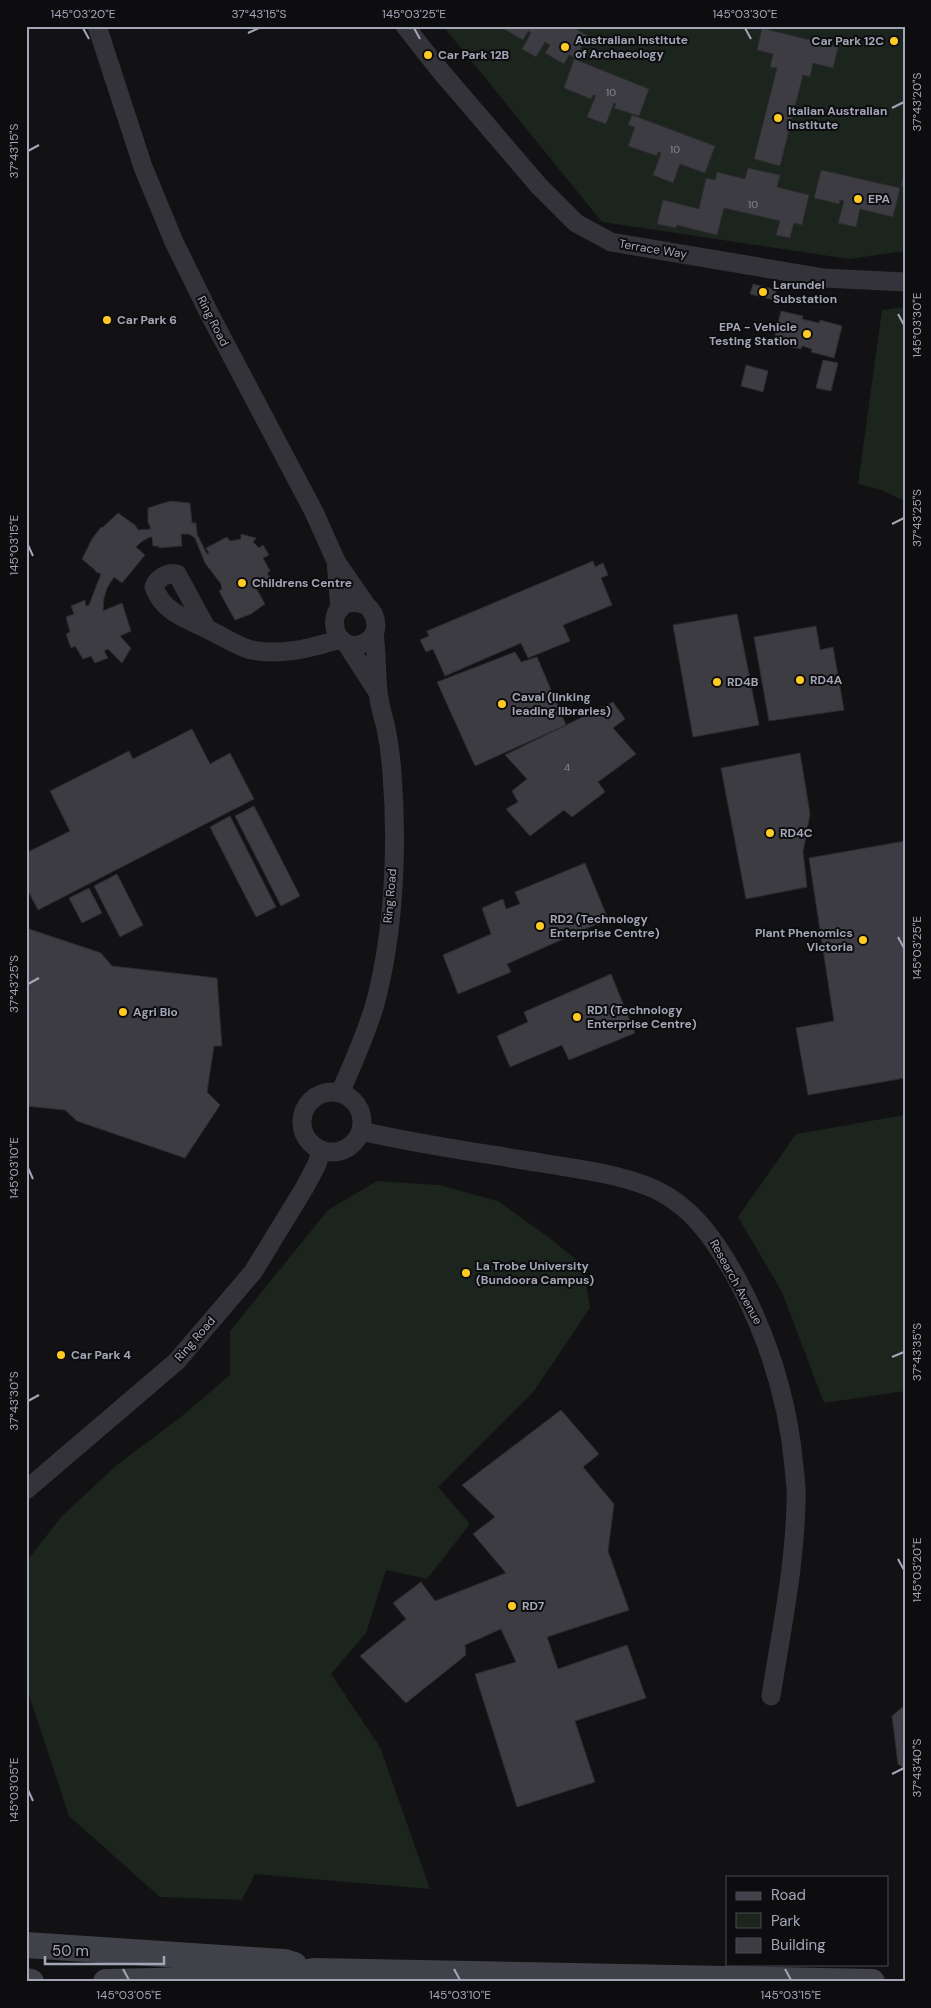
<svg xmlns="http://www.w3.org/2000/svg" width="931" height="2008" font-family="'DM Sans',sans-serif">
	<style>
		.green { fill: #1c241e }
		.building { fill: #3c3c42; stroke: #2d2c30 }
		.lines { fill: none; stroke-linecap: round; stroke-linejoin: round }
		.street { stroke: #333339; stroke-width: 19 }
		.secondary { stroke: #414249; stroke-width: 26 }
		.ticks { fill: none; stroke: #a3a6b6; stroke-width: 2 }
		.poi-dot { fill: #fdcb21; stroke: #0d0d0f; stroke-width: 2 }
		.labels { text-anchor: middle; stroke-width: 4; stroke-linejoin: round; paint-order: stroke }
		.number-label { font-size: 10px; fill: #898c99 }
		.poi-label { font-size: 12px; font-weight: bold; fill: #a3a6b6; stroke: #0d0d0f; text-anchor: start }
		.street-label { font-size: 12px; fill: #a3a6b6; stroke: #0d0d0f }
		.neatline { fill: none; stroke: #a3a6b6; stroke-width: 2 }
		.ticks-label { font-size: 12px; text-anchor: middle; fill: #a3a6b6 }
	</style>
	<rect width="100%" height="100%" fill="#121214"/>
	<path class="green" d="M443,26H905V251L849,259L602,222Z
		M905,307V501L881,490L858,484L882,310Z
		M905,1115V1391L824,1403L782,1292L738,1217L796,1134Z
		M377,1181L439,1185L498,1201L547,1236L583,1265L590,1308L534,1391L438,1487L470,1524L427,1579L386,1570L366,1633L331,1674L380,1747L430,1889L255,1874L242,1900L160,1897L69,1816L26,1686V1562L62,1516L118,1464L182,1416L230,1375V1331L328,1210Z"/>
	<path class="building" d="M499,26H571L588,36L575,58L569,55L564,64L545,53L550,45L545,42L536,57L522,49L531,33L528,31L523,40Z
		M762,28L838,47L833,68L813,63L810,77L803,75L780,166L754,159L777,68L770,67L773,54L757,50Z
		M574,59L649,89L639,116L614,108L616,104L614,103L606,124L587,117L596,95H593L591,99L564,88Z
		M632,115L715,146L705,173L680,164L673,183L653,175L661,153L658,152L657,156L628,146L635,127L628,125Z
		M748,168L780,175L777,187L809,195L802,225L794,223L790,238L776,235L780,221L724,208L717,235L677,225L676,228L657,224L663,200L699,209L706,178L715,180L717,172L745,179Z
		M821,170L900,188L893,217L860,209L856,227L838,223L844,201L840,200L839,204L814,198Z
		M905,170V186H901Z
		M753,284L776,290L774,300L750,294Z
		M781,311L803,316L802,319L819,323L820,320L842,326L834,358L811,352L812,349L802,346L801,349L773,343Z
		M823,360L838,363L831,391L816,388Z
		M746,365L768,371L763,392L741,386Z
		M170,501L190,503L192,523H196L197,534L207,554L209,553L206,548L227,537L230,541L241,539V534L256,538L253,542L259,548L263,545L269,555L263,558L270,571L267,573L271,579L256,588L265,604L251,614L235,620L219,591L222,589L221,584L205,563L195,538L189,534H181L182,546L159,548V546H153L152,537H150L141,542L136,547L145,555L122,583L114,577L107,588L104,598L103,611L122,603L131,631L120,636L131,648L122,663L108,649L104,651L108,658L95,663L91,656L83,659L75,646L71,648L66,634L70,632L66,617L74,614L71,606L85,600L86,606L89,605L101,574L96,572L95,570L82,559L92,539L101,527L102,528L118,513L135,525L138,530L151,529L148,522V508Z
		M593,561L595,567L603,563L608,575L601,578L612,605L563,625L570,641L528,658L521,643L445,676L433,649L426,652L420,640L429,636L427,631Z
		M737,614L759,725L693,737L673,625Z
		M816,626L820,650L833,647L844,710L769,721L754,637Z
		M515,652L521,662L537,657L566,725L475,766L437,682Z
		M613,702L625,719L613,728L636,754L598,782L605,792L572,817L564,810L530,836L506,809L518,802L512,791L527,779L505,755Z
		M192,729L210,764L230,753L254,799L38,910L26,887V853L70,831L50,791L129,751L133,759Z
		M800,753L810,814L803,852L807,887L746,899L721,768Z
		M254,806L300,896L281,906L235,816Z
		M230,816L276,907L256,917L210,827Z
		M905,841V1078L808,1095L796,1028L834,1021L809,858Z
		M585,863L608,919L507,964L511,972L458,994L443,955L491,934L482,908L503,899L506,909L520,904L515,892Z
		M117,874L143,925L120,937L94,886Z
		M89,888L102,913L82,923L69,898Z
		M26,928L101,953L112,966L217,978L222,1046H214L207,1092L220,1105L185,1158L77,1121L65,1110L26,1106Z
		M611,974L635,1033L569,1060L562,1045L510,1067L497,1036L528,1022L524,1012Z
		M561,1410L599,1454L583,1467L614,1504L608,1551L629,1610L547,1637L558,1669L627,1645L646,1698L575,1721L595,1782L517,1807L475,1674L516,1662L501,1629L465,1645L466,1655L406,1703L360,1656L406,1619L393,1603L421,1582L435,1601L506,1573L473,1534L495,1517L462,1485Z
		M905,1705V1769L898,1764L892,1716Z"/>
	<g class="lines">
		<path class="street" d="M97,26L143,167L174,242L210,315L314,512L336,561L340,609
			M405,26L438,68L539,186L576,223L611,242L824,278L905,282
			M337,563L366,605C378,615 381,635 364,643C328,659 321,589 366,605
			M207,629L177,574C168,572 157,578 154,587C163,613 188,619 209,630C222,636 234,644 248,649C279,657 311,648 341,639
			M346,643L377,691
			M302 1122a30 30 0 1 1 60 0a30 30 0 1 1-60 0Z
			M340,1093C353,1063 366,1035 375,1004C394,933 398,847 392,774C391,759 389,743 386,728C383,716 379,704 378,691C376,672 377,653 374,634
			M361,1131C421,1145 482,1153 542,1163C577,1169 614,1173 647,1186C691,1203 715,1240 737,1279C769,1339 788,1399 794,1467C795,1478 797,1490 796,1501C795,1566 781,1632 771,1696
			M26,1490L177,1361L253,1272L305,1187L317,1164L321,1151"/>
		<path class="secondary" d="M26,1945L284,1962L294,1965
			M26,1981L31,1982
			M106,1982L261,1979L314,1971L872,1982"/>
	</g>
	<path class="ticks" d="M83,28L89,39M414,28L420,39M745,28L751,39M248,33L259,28M892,108L904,102M28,151L39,145M898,314L904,325M892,524L904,518M28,545L33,556M898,937L904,948M28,984L39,978M28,1168L33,1179M892,1357L904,1352M28,1401L39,1395M898,1559L904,1570M892,1774L904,1768M28,1790L33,1801M123,1969L129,1980M454,1969L460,1980M785,1969L791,1980"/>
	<g class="poi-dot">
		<circle cx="894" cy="41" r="5"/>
		<circle cx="565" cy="47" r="5"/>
		<circle cx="428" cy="55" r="5"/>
		<circle cx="778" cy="118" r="5"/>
		<circle cx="858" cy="199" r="5"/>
		<circle cx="763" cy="292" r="5"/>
		<circle cx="107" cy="320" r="5"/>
		<circle cx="807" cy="334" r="5"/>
		<circle cx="242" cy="583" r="5"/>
		<circle cx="800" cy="680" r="5"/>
		<circle cx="717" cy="682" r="5"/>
		<circle cx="502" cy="704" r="5"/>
		<circle cx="770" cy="833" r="5"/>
		<circle cx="540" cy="926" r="5"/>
		<circle cx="863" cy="940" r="5"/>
		<circle cx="123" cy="1012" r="5"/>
		<circle cx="577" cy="1017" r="5"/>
		<circle cx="466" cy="1273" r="5"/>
		<circle cx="61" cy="1355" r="5"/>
		<circle cx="512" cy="1606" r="5"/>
	</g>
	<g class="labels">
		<g class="number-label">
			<text x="611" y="96">10</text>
			<text x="675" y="153">10</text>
			<text x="753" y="208">10</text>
			<text x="567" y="771">4</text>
		</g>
		<g class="poi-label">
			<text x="575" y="44">Australian Institute<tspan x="575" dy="14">of Archaeology</tspan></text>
			<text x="884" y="45" text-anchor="end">Car Park 12C</text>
			<text x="438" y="59">Car Park 12B</text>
			<text x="788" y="115">Italian Australian<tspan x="788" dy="14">Institute</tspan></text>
			<text x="868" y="203">EPA</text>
			<text x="773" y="289">Larundel<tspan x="773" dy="14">Substation</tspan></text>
			<text x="117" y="324">Car Park 6</text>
			<text x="797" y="331" text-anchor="end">EPA - Vehicle<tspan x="797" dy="14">Testing Station</tspan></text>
			<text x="252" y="587">Childrens Centre</text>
			<text x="810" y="684">RD4A</text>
			<text x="727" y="686">RD4B</text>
			<text x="512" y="701">Caval (linking<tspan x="512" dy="14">leading libraries)</tspan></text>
			<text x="780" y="837">RD4C</text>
			<text x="550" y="923">RD2 (Technology<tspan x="550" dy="14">Enterprise Centre)</tspan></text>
			<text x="853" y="937" text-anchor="end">Plant Phenomics<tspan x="853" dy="14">Victoria</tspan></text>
			<text x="587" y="1014">RD1 (Technology<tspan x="587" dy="14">Enterprise Centre)</tspan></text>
			<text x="133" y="1016">Agri Bio</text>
			<text x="476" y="1270">La Trobe University<tspan x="476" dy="14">(Bundoora Campus)</tspan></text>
			<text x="71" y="1359">Car Park 4</text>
			<text x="522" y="1610">RD7</text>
		</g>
		<g class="street-label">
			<text transform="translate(653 249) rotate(9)" y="4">Terrace Way</text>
			<text transform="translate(213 321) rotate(63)" y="4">Ring Road</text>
			<text transform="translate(390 896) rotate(-85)" y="4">Ring Road</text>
			<text transform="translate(736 1282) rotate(61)" y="4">Research Avenue</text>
			<text transform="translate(195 1339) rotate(-49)" y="4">Ring Road</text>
		</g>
	</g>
	<rect width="931" height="2008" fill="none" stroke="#0d0d0f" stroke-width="55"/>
	<rect x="726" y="1876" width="162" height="90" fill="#0d0d0f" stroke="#494a52"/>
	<rect x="736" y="1892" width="25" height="8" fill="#414249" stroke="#494a52"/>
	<text x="771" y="1900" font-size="15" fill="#a3a6b6">Road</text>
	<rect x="736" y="1913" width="25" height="15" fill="#1c241e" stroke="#494a52"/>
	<text x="771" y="1926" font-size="15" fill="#a3a6b6">Park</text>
	<rect x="736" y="1938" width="25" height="15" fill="#3c3c42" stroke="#494a52"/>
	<text x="771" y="1950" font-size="15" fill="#a3a6b6">Building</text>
	<path d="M45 1956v8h119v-8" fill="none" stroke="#a3a6b6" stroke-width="2.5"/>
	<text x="52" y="1956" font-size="15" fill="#a3a6b6" stroke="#0d0d0f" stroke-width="4" paint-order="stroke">50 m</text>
	<rect x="28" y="28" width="876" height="1952" class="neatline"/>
	<g class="ticks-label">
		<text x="83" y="18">145°03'20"E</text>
		<text x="259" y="18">37°43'15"S</text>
		<text x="414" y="18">145°03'25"E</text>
		<text x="745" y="18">145°03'30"E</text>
		<text transform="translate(917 102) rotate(-90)" y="4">37°43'20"S</text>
		<text transform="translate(14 151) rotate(-90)" y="4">37°43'15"S</text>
		<text transform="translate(917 325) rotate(-90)" y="4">145°03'30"E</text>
		<text transform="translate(917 518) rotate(-90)" y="4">37°43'25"S</text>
		<text transform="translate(14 545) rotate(-90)" y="4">145°03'15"E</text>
		<text transform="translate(917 948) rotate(-90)" y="4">145°03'25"E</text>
		<text transform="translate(14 984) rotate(-90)" y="4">37°43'25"S</text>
		<text transform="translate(14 1168) rotate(-90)" y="4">145°03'10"E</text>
		<text transform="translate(917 1352) rotate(-90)" y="4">37°43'35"S</text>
		<text transform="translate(14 1401) rotate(-90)" y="4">37°43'30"S</text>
		<text transform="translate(917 1570) rotate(-90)" y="4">145°03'20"E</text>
		<text transform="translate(917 1768) rotate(-90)" y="4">37°43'40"S</text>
		<text transform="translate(14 1790) rotate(-90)" y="4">145°03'05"E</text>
		<text x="129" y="1999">145°03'05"E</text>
		<text x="460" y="1999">145°03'10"E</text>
		<text x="791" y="1999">145°03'15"E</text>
	</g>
</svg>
